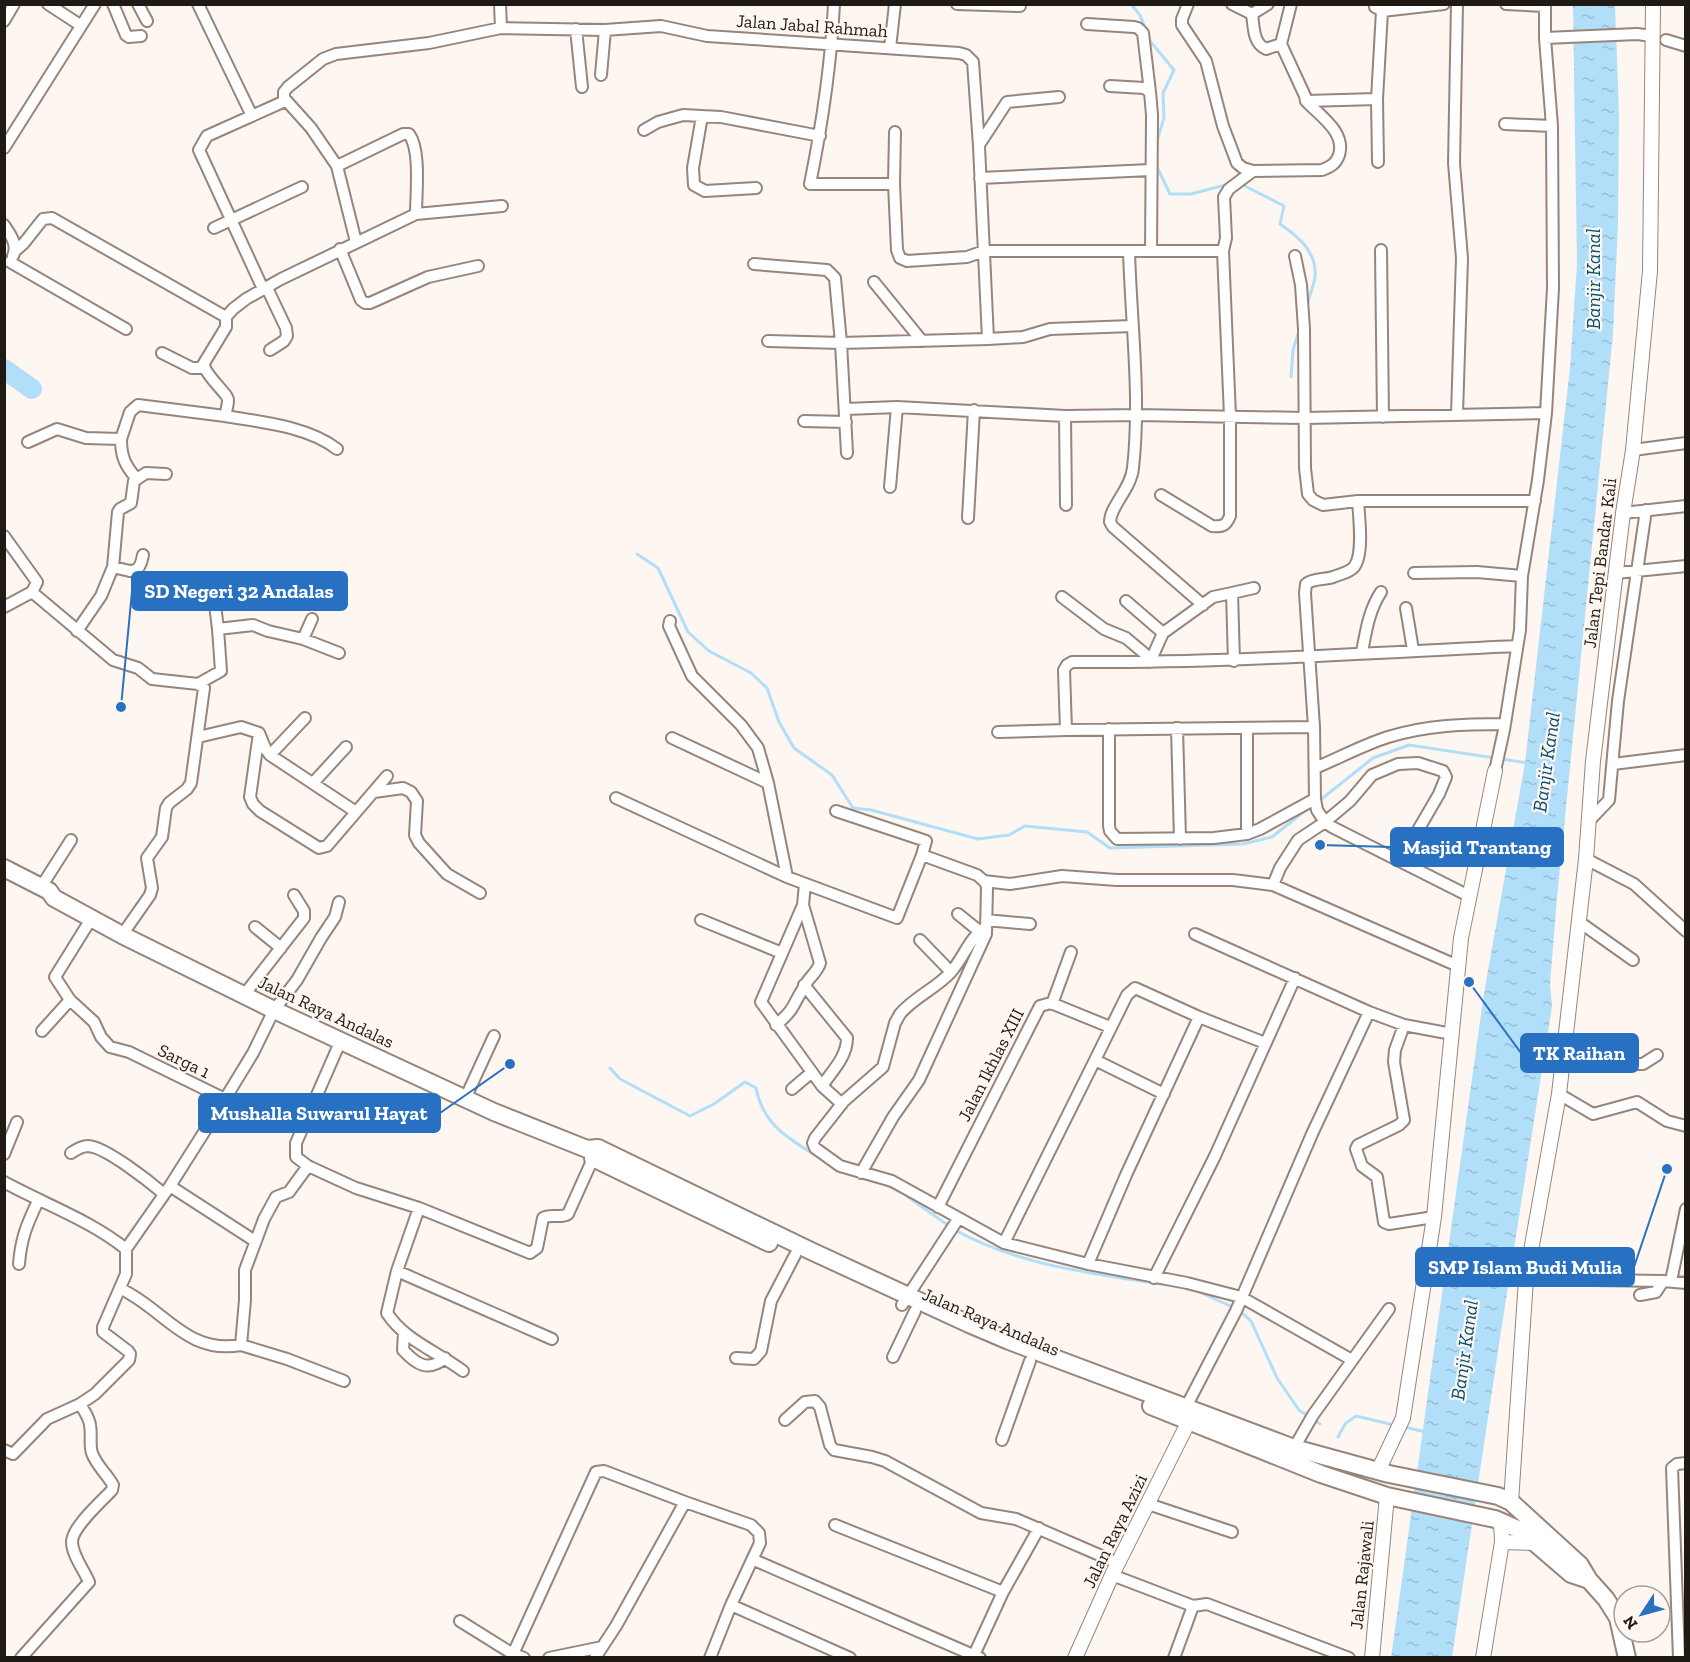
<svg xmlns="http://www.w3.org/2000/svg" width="1690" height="1662" font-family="'Zilla Slab',serif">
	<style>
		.water { fill: url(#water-ripples) }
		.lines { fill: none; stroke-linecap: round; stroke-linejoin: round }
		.stream { stroke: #b1def9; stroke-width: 3 }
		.river { stroke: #b1def9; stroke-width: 20 }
		.minor-casing { stroke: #97857a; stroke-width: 14 }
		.tertiary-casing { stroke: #97857a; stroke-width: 16 }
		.primary-casing { stroke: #97857a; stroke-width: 20 }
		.minor { stroke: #fff; stroke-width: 10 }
		.tertiary { stroke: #fff; stroke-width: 14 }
		.primary { stroke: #fff; stroke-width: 16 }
		.labels { text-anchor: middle; stroke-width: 4.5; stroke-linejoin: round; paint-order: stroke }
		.street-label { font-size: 18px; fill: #201a15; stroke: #fef6f1 }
		.water-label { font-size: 20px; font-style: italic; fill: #055070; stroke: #fef6f1 }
		.leader { fill: none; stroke: #2870c1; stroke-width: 2 }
		.callout-dot { fill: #2870c1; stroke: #fef6f1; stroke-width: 2 }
		.callout { fill: #2870c1; stroke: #2870c1; stroke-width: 2 }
		.callout-label { font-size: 20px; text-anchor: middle; font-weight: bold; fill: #fff }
	</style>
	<defs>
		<pattern id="water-ripples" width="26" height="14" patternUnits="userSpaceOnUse" patternTransform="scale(1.5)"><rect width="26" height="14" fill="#b1def9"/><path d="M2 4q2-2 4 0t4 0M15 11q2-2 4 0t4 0" fill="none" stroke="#98bed5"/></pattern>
	</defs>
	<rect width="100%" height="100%" fill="#fef6f1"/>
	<path class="water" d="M1573,5H1615L1619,114L1618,224L1613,334L1557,898L1550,984L1552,1006L1500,1338L1452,1657L1391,1658L1484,993L1525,763L1570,368L1577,264Z"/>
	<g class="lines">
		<path class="stream" d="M1131,4L1140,15L1150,41L1174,70L1163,93L1164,118L1156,144
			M1156,165L1170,194H1191L1229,184
			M1241,184L1284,206L1280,224C1299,237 1317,252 1315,277C1314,286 1309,296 1307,305
			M1291,377L1293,350L1300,328
			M637,554L658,568L688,632L709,651L751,673L767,688L779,722L794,748L832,775L853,808L871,810L978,839L1009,835L1025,826L1087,832L1110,848L1243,844L1272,837L1311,806
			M1319,801L1373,758L1409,745L1528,763
			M610,1068L620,1079L690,1116L714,1104L745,1082L756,1088C763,1125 788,1138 818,1157
			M882,1183L904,1194L949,1226
			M955,1230C1020,1266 1095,1274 1168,1285
			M1195,1290L1239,1310L1251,1321L1277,1378L1299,1410L1320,1424
			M1404,1427L1426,1432
			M1338,1437L1345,1424L1356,1416L1394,1425"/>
		<path class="river" d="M4,369L32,389"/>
		<defs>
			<path id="minor" d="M48,4L80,25
				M113,4L126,35L129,37L141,36
				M138,4L147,21
				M198,4L252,116
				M500,4L501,28
				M834,4C831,65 822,125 810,184H894L897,250L900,258L907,261L967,257L984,251H1129
				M957,4L1020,6
				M1188,4L1182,19V25L1206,61L1223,126L1237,163L1243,168L1253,171L1322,170C1330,167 1336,164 1339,155C1346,132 1320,116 1306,101L1305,96L1281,44L1291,4
				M1232,4L1252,14C1254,28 1253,43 1266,49L1281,44
				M1375,4V7L1382,11L1444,4
				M1506,4L1545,6
				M1252,14L1268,4
				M4,21L14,4
				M1087,24L1134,27L1138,28L1143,33L1150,92
				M576,29L582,87
				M1545,38L1637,34L1652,36
				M1666,40L1686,46
				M890,48L895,4
				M601,75L605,30
				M1110,86L1144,88L1150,92L1152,115L1151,251H1223L1230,416V516C1226,526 1222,527 1212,526L1161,495
				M1377,99L1382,11
				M1306,101L1377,99L1378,162
				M702,116L693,168L694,185L705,191L756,188
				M1505,124L1552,126
				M644,130L658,122L683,115L721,117L820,136
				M979,145L1007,102L1059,97
				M4,148L95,4
				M337,166L403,134H409C421,150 416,193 416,214
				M980,178L1150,170
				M894,184L895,132
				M4,225C11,235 18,245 13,256
				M214,228L302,187
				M356,242L337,166L311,128L284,98V92L288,87L323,59L336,54L429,43L501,28L605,30L661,26L707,36L959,53L966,55L973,62L979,146L988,339L1023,337L1050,329L1132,326
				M340,249L361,300L365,303H370L428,277L478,266
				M1381,250L1383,417
				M15,251L24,243L43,219L52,218L226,317L233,309L246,299L281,279L416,214L502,206
				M1151,251H1129C1131,323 1141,396 1133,468C1131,489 1110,506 1110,522L1113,527L1203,605
				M1223,251L1226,238L1224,197L1229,189L1253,171
				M1295,256L1301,285L1304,329L1305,468L1308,494L1313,500L1323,505L1358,501H1535
				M10,262L126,329
				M754,264L827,270L835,278L841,343L847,453
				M874,282L922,341
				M267,288L286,328L287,336L284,341L270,350
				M263,289L199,150L207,136L285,101
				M768,341L841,343L988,339
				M162,353L192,368H201L226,327V317
				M846,409L897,407
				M1457,414L1462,258L1454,163L1457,4
				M225,416C261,422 307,426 337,449
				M1065,416L1066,505
				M804,421L846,422
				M121,439C121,457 125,465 136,478
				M28,442L57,429L86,438L121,439L130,412L138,405L225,416C226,412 228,405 228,400C228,394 208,378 204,366
				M1633,450L1686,443
				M890,487L897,407L1065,416L1137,415L1305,418L1546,413
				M1358,501C1359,517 1364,555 1354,567C1349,573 1340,574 1333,577C1324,580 1313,578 1306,584L1305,593L1314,727L1315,799L1317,810L1325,822L1332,827L1469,896
				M1623,513L1686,506
				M968,518L974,410
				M4,536L37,582L32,592
				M113,567C131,571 139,577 143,555
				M1414,573L1477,572L1522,576
				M1616,573L1686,566
				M1232,593L1254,588
				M178,595L215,605L218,629
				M1062,597L1104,629L1126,638L1151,659
				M1126,601L1163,633
				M4,607L32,592L113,660L138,668L152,679L198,684L204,688L191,783L187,789L169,803L166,808L162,837L147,858L152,888L150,895L122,935
				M1406,608L1413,650
				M670,621L669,626L692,676L741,725L758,748L768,783L787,877
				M77,631L101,596L113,567L118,512L120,509L131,503L134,481L146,473L166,474
				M303,639L312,619
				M1362,652C1366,631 1369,610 1381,592
				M1150,662L1163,633L1213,597L1232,593L1234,661
				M198,684L221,671L218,629L253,625L268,631L303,639L339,653
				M1314,727L1066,730L1064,670L1067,665L1072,662C1221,663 1369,653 1517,646
				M1177,728L1180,839
				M1247,728V834
				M1109,729V826L1110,831L1117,839L1214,838L1247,834L1260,829L1315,799
				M998,732L1066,730
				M259,733L250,797L253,804L260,811L319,848L327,846L387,776
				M198,737L241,727L259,733L266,750L270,755L356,812
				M672,738L768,783
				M270,755L305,718
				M1613,764L1686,755
				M1315,768C1339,758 1363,745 1388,737C1427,725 1465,724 1505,724
				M1495,771L1504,730L1520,630L1522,576L1538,480L1546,413L1553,288L1552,126L1545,38V4
				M313,783L346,747
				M374,792L403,788L411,792L417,801L415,835L419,843L447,874L480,893
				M616,798L787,877L897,918L922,855L977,875L984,881L987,886L986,934L919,1080L893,1117L861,1173
				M836,811L926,841L922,855
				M1588,822L1609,800L1618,701L1646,510
				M1586,859L1634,884L1686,931
				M984,881L1010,884L1062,876L1117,880H1233L1273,885L1458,966
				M805,884L803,905L761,1002L822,1086L842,1104
				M1273,885L1280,868L1298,840L1325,822L1350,801L1372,775L1398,764L1418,763L1443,771L1446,777L1439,794L1400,861
				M41,887L71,840
				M958,914L979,931
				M91,919L55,977L70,1000L94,1022L101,1037L110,1047L129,1052L225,1099
				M701,920L782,953
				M986,920L1030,924
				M1578,921L1633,960
				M255,927L281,948
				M986,927C969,938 964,957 951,972C937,988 914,997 900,1014L895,1023L883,1067L844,1101L815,1138L813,1143L815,1148L840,1166L892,1181L1004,1243L1088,1264L1187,1283L1241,1297L1352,1360
				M1195,934L1369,1012L1404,1025L1452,1034
				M920,940L951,972
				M804,985L847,1038C847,1057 832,1071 822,1086
				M244,995L304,918V911L294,895
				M1052,1004L1071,952
				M776,1025C795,1009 792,1006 804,987C808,978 817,973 820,963L803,905
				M1404,1025L1395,1050L1394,1062L1404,1120L1399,1125L1358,1145L1356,1149L1362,1166L1377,1177L1384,1222L1389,1224L1434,1217
				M42,1031L70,1000
				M341,1040L296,1143V1157L308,1166L356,1188L419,1208L530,1253L537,1248L543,1218C551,1213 560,1219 568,1214L595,1154
				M1564,1040L1634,1064H1643L1657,1055
				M1095,1060L1127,995L1135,988L1199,1017L1265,1043
				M792,1089L812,1072
				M1559,1094L1593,1114L1637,1102L1667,1121L1686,1126
				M465,1099L494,1036
				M71,1153C77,1149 82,1146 88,1146C106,1147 150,1182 164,1194
				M4,1154L17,1122
				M4,1182C44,1204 90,1220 126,1249
				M170,1186L255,1241
				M938,1207L1040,1006L1051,1003L1110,1027
				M419,1208L397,1271L387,1313C404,1340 438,1352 463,1371
				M1004,1243L1095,1060L1164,1094
				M19,1264C21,1238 27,1224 38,1201
				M1088,1264L1126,1175L1199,1017
				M397,1271L552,1339
				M1154,1278L1215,1156L1295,978
				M1526,1279L1663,1281L1686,1283
				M1671,1281L1686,1209
				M121,1289C164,1309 187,1355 241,1345L245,1300V1270L264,1219L276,1197L289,1192L308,1166
				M1640,1295L1656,1292L1663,1281
				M902,1305L958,1219
				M404,1333L403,1350C417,1365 428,1372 445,1358
				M241,1345L287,1359L344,1381
				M893,1357L915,1311
				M736,1358L754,1359L761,1351L771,1301L795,1255
				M1186,1407L1236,1311L1312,1134L1369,1012
				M785,1420L805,1402L815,1401L820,1407L830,1445L834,1450L872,1457L885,1461L981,1513L1016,1519L1118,1563
				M1002,1440L1030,1361
				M1294,1448L1313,1415L1389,1309
				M4,1450L13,1454L47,1419L80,1404L95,1394L129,1360L130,1354L128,1351L103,1332V1327L126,1274V1249L170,1186L225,1099L253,1053L274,1010L297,980L321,938L335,917L339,902
				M1148,1504L1232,1532
				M835,1525L1003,1592L1039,1528
				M754,1560L980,1658
				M1112,1575L1193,1606L1207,1604L1349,1658
				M731,1605L850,1658
				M460,1621L513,1654L524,1658
				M513,1654L596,1472L604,1471L685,1502
				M974,1655L1003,1592
				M21,1658L89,1582C84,1570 72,1555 72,1542C72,1527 102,1501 112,1490L113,1485C107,1474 96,1465 92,1453C89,1444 92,1435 90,1425C89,1417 84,1411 80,1404
				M549,1658L602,1647
				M595,1658L616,1626L685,1502L751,1525L759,1533L760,1543L731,1605L710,1658
				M1174,1658L1193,1606
				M1679,1658L1672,1468L1677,1464L1686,1463"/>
			<path id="tertiary" d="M1378,1471L1403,1418L1434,1217L1461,938L1495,771
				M1511,1502L1526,1279L1559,1094L1586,859L1593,761L1623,513L1633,450L1650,271L1653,4
				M1502,1542L1536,1543
				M1075,1658L1112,1575L1189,1421
				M1372,1658L1387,1496
				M1483,1658L1502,1542L1501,1521"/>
			<path id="primary" d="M4,868L49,891L54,898L122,935L274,1010L494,1112L587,1149L598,1148L811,1251L969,1324L1009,1341L1294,1448L1389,1474L1498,1496L1511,1502L1580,1565L1589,1580L1606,1599L1618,1618L1627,1658
				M593,1158L769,1243
				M1151,1406L1321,1474L1387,1496L1495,1519L1520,1530L1571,1574L1589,1580"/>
		</defs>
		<use href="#minor" class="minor-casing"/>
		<use href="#tertiary" class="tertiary-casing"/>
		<use href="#primary" class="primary-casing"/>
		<use href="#minor" class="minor"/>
		<use href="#tertiary" class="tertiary"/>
		<use href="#primary" class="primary"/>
	</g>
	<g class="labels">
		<g class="street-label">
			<text transform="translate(812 26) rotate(4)" y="6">Jalan Jabal Rahmah</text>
			<text transform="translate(1600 563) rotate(-83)" y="6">Jalan Tepi Bandar Kali</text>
			<text transform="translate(326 1012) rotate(25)" y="6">Jalan Raya Andalas</text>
			<text transform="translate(184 1061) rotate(26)" y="6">Sarga 1</text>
			<text transform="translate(991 1065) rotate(-63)" y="6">Jalan Ikhlas XIII</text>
			<text transform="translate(991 1322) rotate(23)" y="6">Jalan Raya Andalas</text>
			<text transform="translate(1115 1531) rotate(-64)" y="6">Jalan Raya Azizi</text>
			<text transform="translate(1362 1575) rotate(-84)" y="6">Jalan Rajawali</text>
		</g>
		<g class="water-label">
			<text transform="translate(1593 279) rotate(-90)" y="7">Banjir Kanal</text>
			<text transform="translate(1546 762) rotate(-82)" y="7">Banjir Kanal</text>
			<text transform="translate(1464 1350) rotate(-82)" y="7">Banjir Kanal</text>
		</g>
	</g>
	<path class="leader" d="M121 707L132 591M1320 845L1391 847M1469 982L1521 1053M510 1064L440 1113M1667 1169L1634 1267"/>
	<g class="callout-dot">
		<circle cx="121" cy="707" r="6"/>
		<circle cx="1320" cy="845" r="6"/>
		<circle cx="1469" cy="982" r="6"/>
		<circle cx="510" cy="1064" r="6"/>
		<circle cx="1667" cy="1169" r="6"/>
	</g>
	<g class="callout">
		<rect x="132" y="572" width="215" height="38" rx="6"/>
		<rect x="1391" y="828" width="172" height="38" rx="6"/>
		<rect x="1521" y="1034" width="117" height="38" rx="6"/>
		<rect x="199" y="1094" width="241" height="38" rx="6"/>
		<rect x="1416" y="1248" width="218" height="38" rx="6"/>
	</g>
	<g class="callout-label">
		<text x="239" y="598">SD Negeri 32 Andalas</text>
		<text x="1477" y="854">Masjid Trantang</text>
		<text x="1579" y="1060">TK Raihan</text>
		<text x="319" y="1120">Mushalla Suwarul Hayat</text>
		<text x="1525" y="1274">SMP Islam Budi Mulia</text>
	</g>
	<rect width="1690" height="1662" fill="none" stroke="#201a15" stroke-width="12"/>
	<g transform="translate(1642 1614) rotate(234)"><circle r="28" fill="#fef6f1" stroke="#a59e99" stroke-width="1.5"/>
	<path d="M0-4.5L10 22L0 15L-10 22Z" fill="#2870c1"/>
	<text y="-9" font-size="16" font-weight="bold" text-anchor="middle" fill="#201a15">N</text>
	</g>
</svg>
